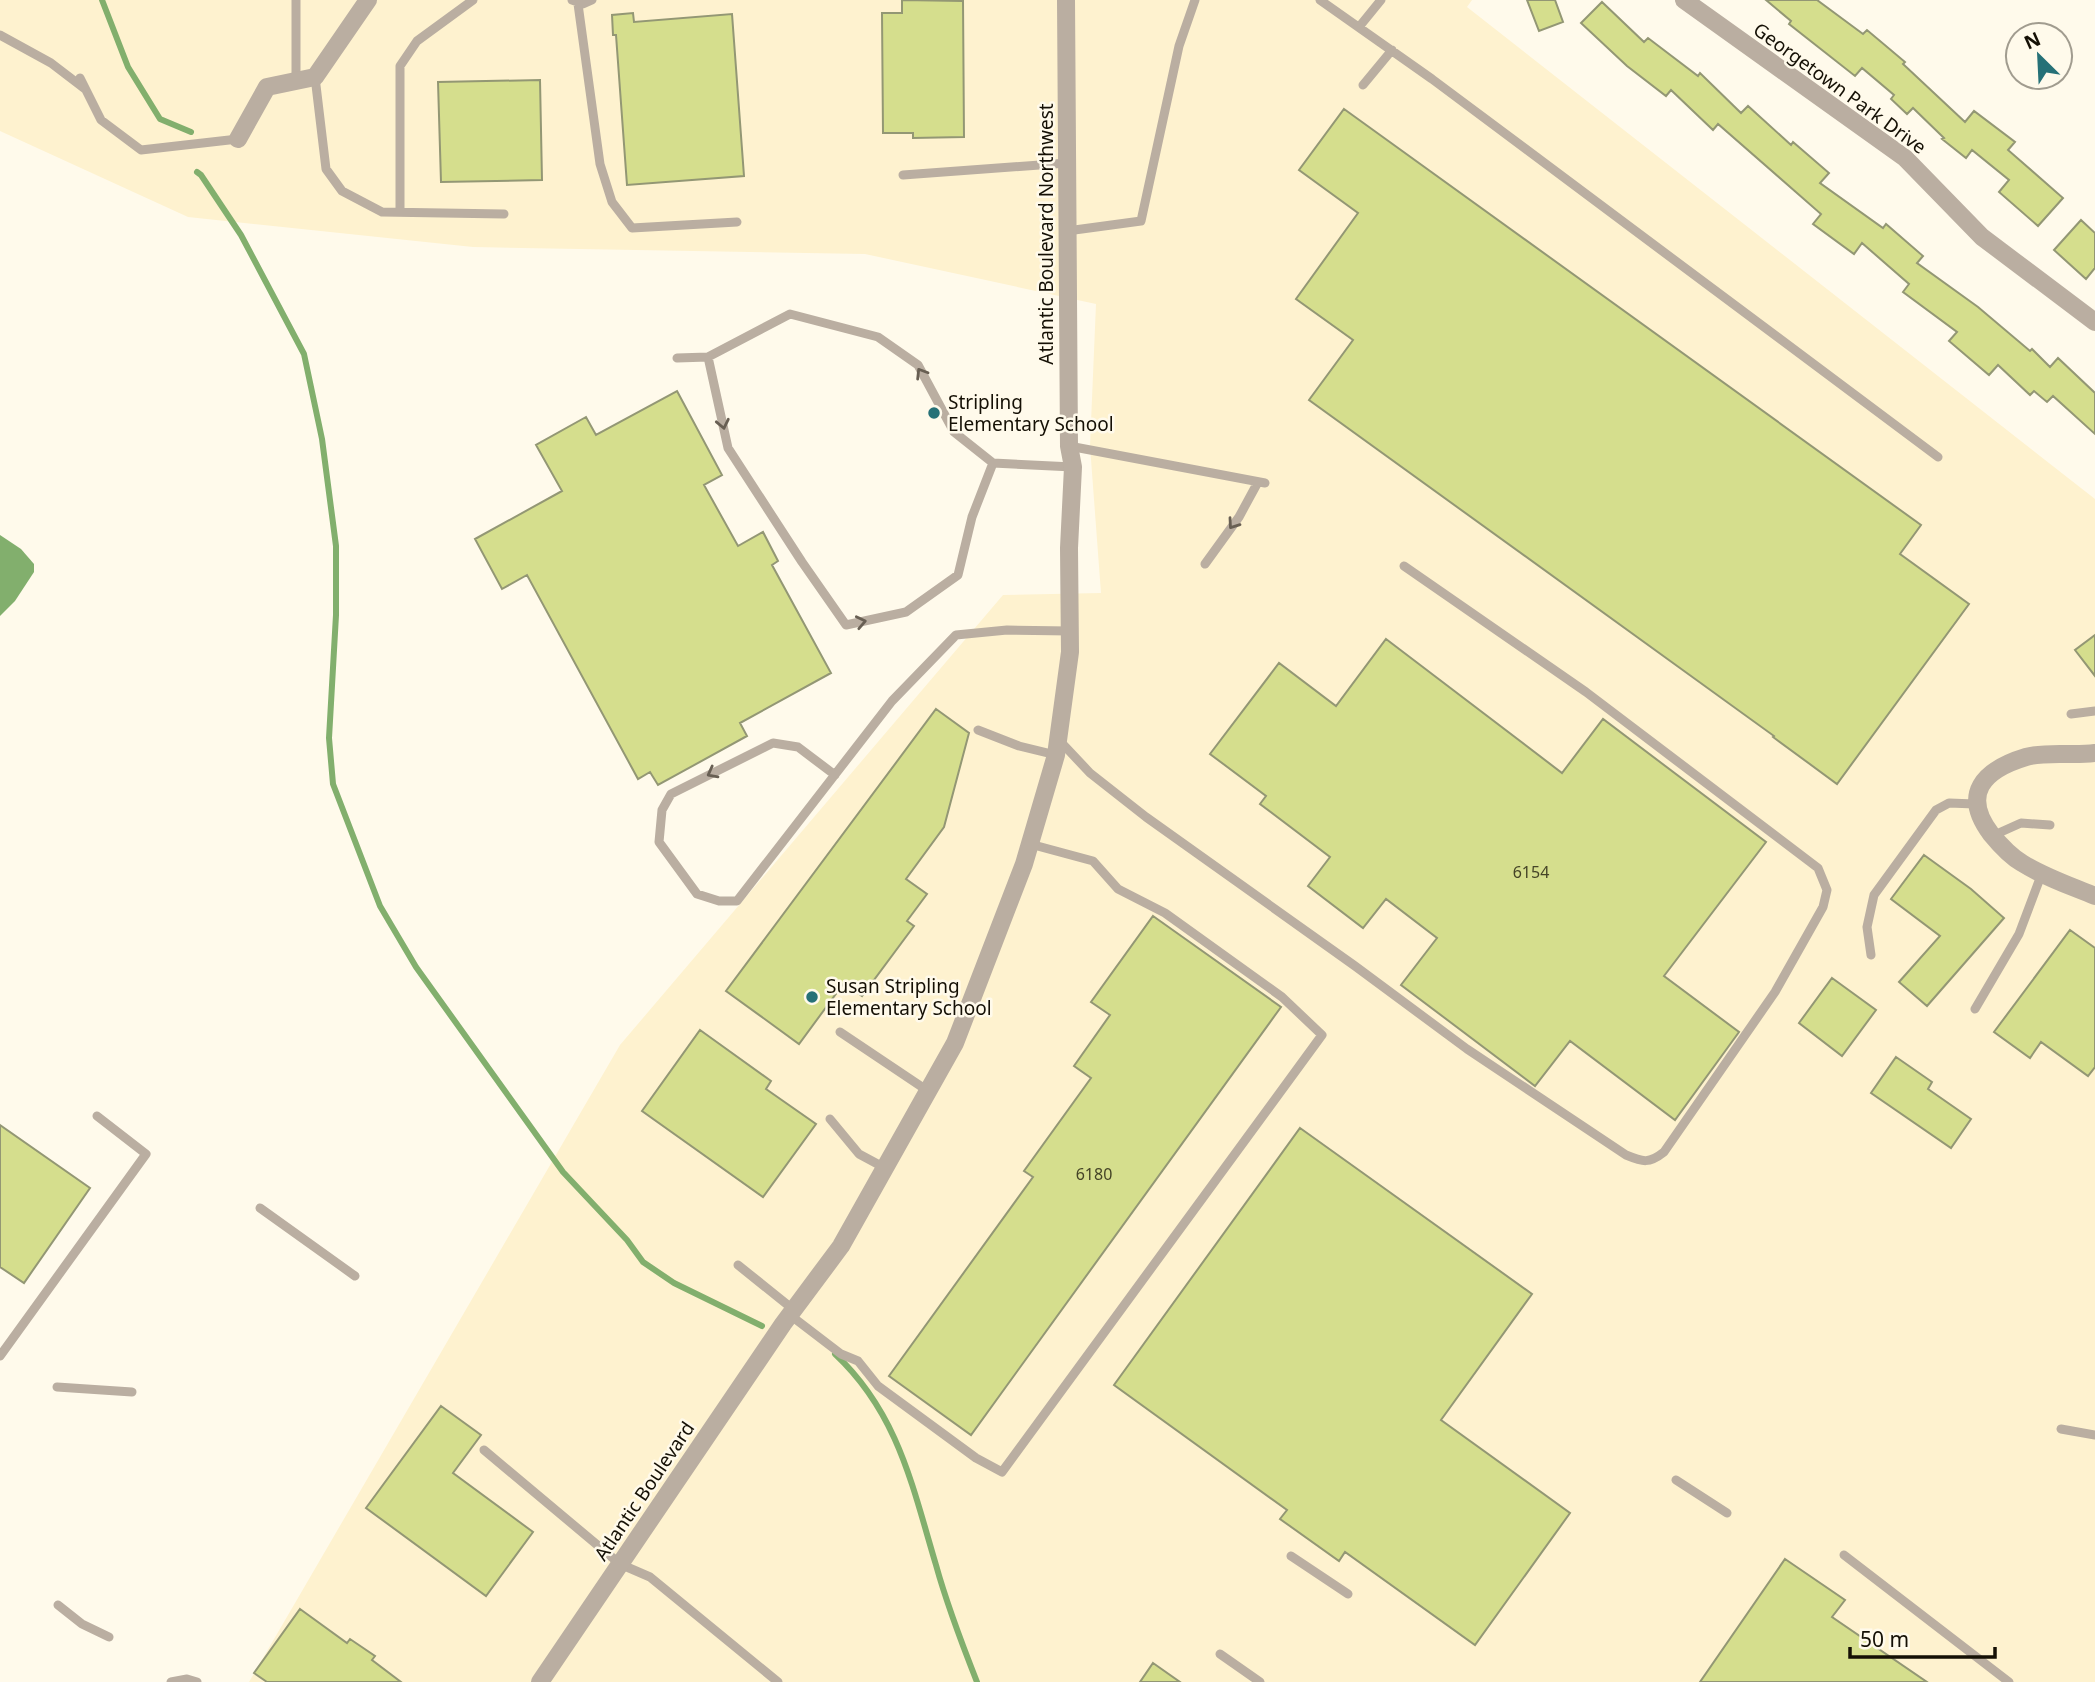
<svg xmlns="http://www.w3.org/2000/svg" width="2095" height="1682" font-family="'Noto Sans',sans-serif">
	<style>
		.built { fill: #fef2cf }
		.water { fill: #82af6d }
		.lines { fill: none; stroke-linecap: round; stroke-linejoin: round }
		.stream { stroke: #82af6d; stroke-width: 6 }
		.building { fill: #d5de8d; stroke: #939774; stroke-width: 2 }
		.service { stroke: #baaea1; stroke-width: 9 }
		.minor { stroke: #baaea1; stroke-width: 18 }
		.oneway { stroke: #685f53 }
		.poi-dot { fill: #267177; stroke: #fffaeb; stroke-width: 2.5 }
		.labels { text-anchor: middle; stroke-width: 5; stroke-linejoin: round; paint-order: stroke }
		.number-label { font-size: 16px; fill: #454427 }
		.street-label { font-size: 19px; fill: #151005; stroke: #fffaeb }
		.poi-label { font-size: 19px; fill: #151005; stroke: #fffaeb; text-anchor: start }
	</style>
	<rect width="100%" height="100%" fill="#fffaeb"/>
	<path class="built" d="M0,0H1472L1467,7L2095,499V1682H249L620,1045L1003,595L1101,593L1090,446L1096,304L865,254L473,247L188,217L0,131Z"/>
	<path class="water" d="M0,535L21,549L34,564V572L15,601L0,616Z"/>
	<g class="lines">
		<path class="stream" d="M102,0L128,67L160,119L191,132
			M197,172L201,175L241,235L304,354L322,439L336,546V615L329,738L333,784L380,906L416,967L563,1172L627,1240L643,1262L674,1283L762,1326
			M835,1354C898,1413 912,1485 936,1565C947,1605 962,1644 977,1682"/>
	</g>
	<path class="building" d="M902,0L963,1L964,137L913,138V133H883L882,13H902Z
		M1527,0H1555L1563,22L1539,31Z
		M1766,0H1817L1863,34L1867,30L1905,62L1903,64L1965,122L1974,111L2015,142L2008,150L2063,198L2038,226L1999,192L2009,180L1972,150L1966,158L1942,139L1944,138L1913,108L1907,114L1891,99L1894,95L1862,68L1855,76L1789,24L1791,21Z
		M1602,2L1644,42L1648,38L1698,76L1700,73L1741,113L1748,106L1791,145L1793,142L1829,173L1820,183L1883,228L1886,224L1923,256L1917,263L1978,307L2030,351L2032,349L2050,367L2058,358L2095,393V434L2053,396L2047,402L2034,391L2030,395L1998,365L1989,375L1949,341L1957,332L1903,292L1909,284L1862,243L1854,254L1813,224L1821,214L1718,124L1713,130L1671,90L1666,96L1627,66L1581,23Z
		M633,13L634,22L732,14L744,176L627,185L616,35H613L612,15Z
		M540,80L542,180L441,182L438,82Z
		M1344,109L1921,525L1900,554L1969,604L1837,784L1773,737L1774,736L1309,400L1353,340L1296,299L1358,213L1299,170Z
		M2081,220L2095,233V268L2086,279L2054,250Z
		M677,391L722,475L704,485L738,546L763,532L778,561L772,565L831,673L740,723L747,736L658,785L650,772L638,779L527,575L502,589L475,539L562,491L536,445L586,417L596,435Z
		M2095,635V676L2075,650Z
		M1386,639L1562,773L1603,719L1766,842L1664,976L1739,1032L1675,1120L1570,1041L1535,1086L1401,985L1437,938L1386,899L1363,928L1308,886L1330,857L1260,804L1266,796L1210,754L1279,663L1336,706Z
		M936,709L969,733L944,827L906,879L927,894L907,921L914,926L862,996L844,983L799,1044L726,991Z
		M1924,855L1971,889L2004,918L1927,1006L1899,982L1940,936L1891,899Z
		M1153,916L1281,1007L971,1435L889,1376L1033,1177L1024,1171L1091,1078L1074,1066L1110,1015L1091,1002Z
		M2070,930L2095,948V1067L2088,1076L2041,1042L2030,1058L1994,1032Z
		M1832,978L1876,1010L1842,1056L1799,1023Z
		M700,1030L771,1081L766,1089L816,1124L763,1197L642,1111Z
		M1896,1057L1932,1082L1928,1089L1971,1119L1951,1148L1871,1093Z
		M0,1125L90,1188L24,1283L0,1267Z
		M1300,1128L1532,1294L1441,1420L1570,1513L1475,1645L1345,1552L1339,1561L1280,1519L1287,1510L1114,1385Z
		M441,1406L481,1435L453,1473L533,1532L486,1596L366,1508Z
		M1785,1559L1845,1600L1832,1617L1927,1682H1700Z
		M300,1609L347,1643L350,1639L375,1656L372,1660L401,1682H267L254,1673Z
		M1153,1663L1180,1682H1140Z"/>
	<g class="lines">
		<path class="service" d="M296,0V81
			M572,0L583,4L592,0
			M1320,0L1432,79L1938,457
			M578,4L600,164L612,202L632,228L737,222
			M1359,27L1381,0
			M0,35L51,63L85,89
			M315,77L326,169L342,191L382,212L504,214
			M80,78L101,120L141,150L238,139
			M1363,85L1392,50
			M903,175L1067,163
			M400,212V66L417,41L473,0
			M1067,231L1141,221L1179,46L1195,0
			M708,357L728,448L802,562L846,625L906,612L958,575L972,517L993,463
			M677,358L708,357L790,314L878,337L918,365L954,432L993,463L1073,467
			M1069,446L1265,483
			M1205,564L1239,517L1258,482
			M2071,714L2095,711
			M978,730L1019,746L1056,755
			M1059,740L1090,773L1146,817L1355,966L1467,1049L1626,1155C1643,1162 1649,1164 1664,1152L1775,992L1823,907L1827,890L1818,868L1586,692L1404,566
			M835,775L798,747L773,743L671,794L662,810L659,842L697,894L719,901H737L892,701L956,635L1007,630L1070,631
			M1992,836L2021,823L2050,825
			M1871,955L1867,927L1874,895L1936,810L1949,803L1975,804
			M1975,1009L2019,934L2042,873
			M840,1032L928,1091
			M830,1119L859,1154L885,1168
			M260,1208L355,1276
			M738,1265L794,1310
			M790,1315L841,1354L858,1361L878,1386L976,1458L1002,1472L1322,1035L1282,997L1165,913L1118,889L1093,861L1030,844
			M0,1356L146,1154L97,1116
			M57,1387L132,1392
			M2061,1429L2095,1435
			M484,1450L620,1564L650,1577L778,1682
			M1676,1480L1727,1513
			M1844,1555L2009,1682
			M1291,1556L1348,1594
			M58,1605L82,1624L109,1637
			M1220,1654L1260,1682
			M171,1682L187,1679L197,1682"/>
		<path class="minor" d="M1684,0L1905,158L1982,237L2095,322
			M238,139L267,87L315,77L368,0
			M2095,753C2072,756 2047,751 2026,757C1983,770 1961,794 1991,834C2000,845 2010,856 2022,863C2044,877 2071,886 2095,896
			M540,1682L783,1324L841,1246L955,1043L1024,864L1056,755L1070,652L1069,548L1073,467L1069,446L1066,0"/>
	</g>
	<defs><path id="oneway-chevron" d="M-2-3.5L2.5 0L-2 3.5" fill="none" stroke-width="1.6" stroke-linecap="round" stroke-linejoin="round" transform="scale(1.75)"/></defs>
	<g class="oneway">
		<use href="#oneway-chevron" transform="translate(921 373) rotate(-122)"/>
		<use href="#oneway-chevron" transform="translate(723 424) rotate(78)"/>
		<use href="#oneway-chevron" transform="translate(1233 524) rotate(125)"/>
		<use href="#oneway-chevron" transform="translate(861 622) rotate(-12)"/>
		<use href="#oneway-chevron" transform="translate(712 773) rotate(152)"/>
	</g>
	<g class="poi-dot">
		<circle cx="934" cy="413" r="7"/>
		<circle cx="812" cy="997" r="7"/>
	</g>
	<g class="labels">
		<g class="number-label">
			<text x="1531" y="878">6154</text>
			<text x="1094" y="1180">6180</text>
		</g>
		<g class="street-label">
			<text transform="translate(1840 88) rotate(36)" y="7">Georgetown Park Drive</text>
			<text transform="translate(1046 234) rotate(-90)" y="7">Atlantic Boulevard Northwest</text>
			<text transform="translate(644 1491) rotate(-56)" y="7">Atlantic Boulevard</text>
		</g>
		<g class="poi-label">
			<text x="948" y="409">Stripling<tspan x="948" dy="22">Elementary School</tspan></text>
			<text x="826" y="993">Susan Stripling<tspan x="826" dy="22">Elementary School</tspan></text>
		</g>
	</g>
	<g transform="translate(2039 56) rotate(336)"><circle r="33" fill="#fffaeb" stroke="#a19c8f" stroke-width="2"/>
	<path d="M0-5L12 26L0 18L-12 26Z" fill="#267177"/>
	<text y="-10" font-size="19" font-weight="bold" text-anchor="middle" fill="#151005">N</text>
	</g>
	<path d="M1850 1647v10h145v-10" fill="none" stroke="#151005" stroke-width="3.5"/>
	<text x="1860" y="1647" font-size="21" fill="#151005" stroke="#fffaeb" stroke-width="5" paint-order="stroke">50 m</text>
</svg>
